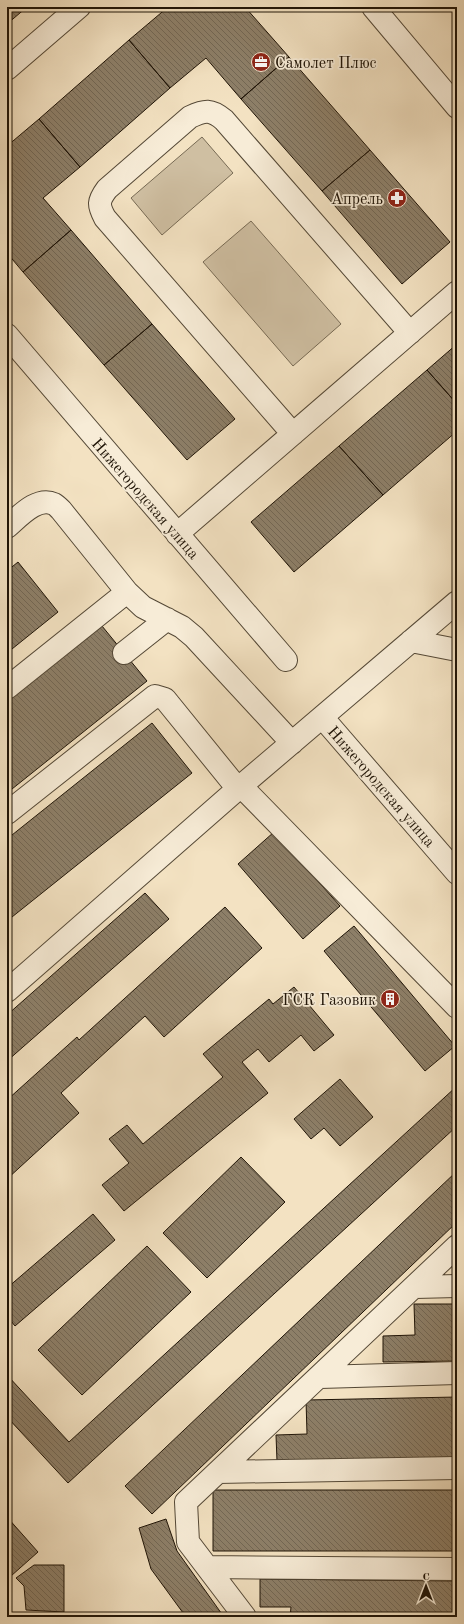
<svg xmlns="http://www.w3.org/2000/svg" width="464" height="1624" font-family="'Old Standard TT',serif">
	<style>
		.green { fill: #cfbfa2; stroke: #776a54 }
		.building { fill: url(#building-back-hatch); stroke: #1f1407 }
		.lines { fill: none; stroke-linecap: round; stroke-linejoin: round }
		.minor-casing { stroke: #544836; stroke-width: 24 }
		.minor { stroke: #f7ecd7; stroke-width: 22 }
		.labels { text-anchor: middle; stroke-width: 3.5; stroke-linejoin: round; paint-order: stroke }
		.poi-label { font-size: 16px; fill: #1f1407; stroke: #f7ecd7; text-anchor: end }
		.street-label { font-size: 16px; fill: #1f1407; stroke: #f7ecd7 }
	</style>
	<defs>
		<pattern id="building-back-hatch" width="6" height="6" patternUnits="userSpaceOnUse"><rect width="6" height="6" fill="#8d7f68"/><path d="M-1 5l2 2M0 0l6 6M5-1l2 2" fill="none" stroke="#736754"/></pattern>
	</defs>
	<rect width="100%" height="100%" fill="#f3e2c2"/>
	<filter id="stains"><feTurbulence type="fractalNoise" baseFrequency=".005" numOctaves="4"/><feColorMatrix values="0 0 0 0 .2 0 0 0 0 .09 0 0 0 0 .02 0 0 0 .5 -.17"/></filter>
	<radialGradient id="worn" r=".72"><stop offset=".6" stop-color="#630" stop-opacity="0"/><stop offset="1" stop-color="#630" stop-opacity=".3"/></radialGradient>
	<path class="green" d="M202,137L233,173L162,235L131,198Z
		M251,221L341,324L293,366L203,262Z"/>
	<path class="building" d="M7,7H27L7,24Z
		M168,7H245L289,57L241,99L206,58L170,88L129,40Z
		M129,40L170,88L80,167L39,119Z
		M289,57L370,150L322,191L241,99Z
		M39,119L80,167L43,198L71,230L23,272L7,253V146Z
		M370,150L450,242L402,284L322,191Z
		M71,230L152,324L104,365L23,272Z
		M152,324L235,419L187,460L104,365Z
		M457,344V404L427,370Z
		M427,370L457,404V431L383,495L339,446Z
		M339,446L383,495L294,572L251,522Z
		M18,562L58,612L7,653V571Z
		M102,626L147,681L7,793V701Z
		M152,723L192,773L7,921V839Z
		M274,832L340,906L303,939L238,864Z
		M145,893L169,919L7,1061V1015Z
		M225,907L262,948L164,1037L145,1016L61,1093L79,1113L7,1179V1100L77,1037L79,1040Z
		M354,926L455,1046L425,1071L324,951Z
		M294,987L334,1035L314,1051L301,1035L269,1062L258,1049L242,1062L268,1093L124,1211L102,1185L129,1163L109,1139L127,1125L143,1144L223,1077L203,1054L269,999L273,1004Z
		M340,1079L373,1117L340,1146L324,1128L311,1139L294,1119Z
		M457,1086V1126L68,1483L7,1417V1375L69,1442Z
		M241,1157L285,1202L207,1278L163,1233Z
		M457,1171V1222L152,1514L125,1486Z
		M93,1214L115,1240L15,1326L7,1316V1288Z
		M147,1246L191,1292L82,1395L38,1350Z
		M414,1304H457V1361L383,1362V1336L415,1335Z
		M457,1397V1457L277,1461L276,1435L307,1434L306,1400Z
		M213,1490H457V1551H213Z
		M7,1517L38,1552L11,1576L7,1572Z
		M166,1519L177,1551L224,1617H186L151,1569L139,1528Z
		M34,1565H64V1612L26,1610L24,1586L16,1578Z
		M260,1579L457,1581V1617H290L291,1607H260Z"/>
	<g class="lines">
		<defs>
			<path id="minor" d="M373,7L457,107
				M7,69L79,7
				M7,335L286,660
				M293,434L105,218C98,205 98,201 107,189L190,117C205,110 211,109 224,120L410,333
				M7,527C19,517 37,496 54,504C56,505 59,508 61,510L127,592L143,607L182,627L194,637L292,743
				M177,534L457,292
				M411,641L457,650
				M124,653L167,619
				M7,688L127,592
				M322,717L457,873
				M241,786L457,1007
				M7,813L155,696L165,699L238,789
				M7,991L241,786L457,602
				M415,1287L457,1286
				M320,1377L457,1373
				M218,1472L457,1468
				M207,1567L457,1569
				M245,1617L188,1542L186,1502L457,1246"/>
		</defs>
		<use href="#minor" class="minor-casing"/>
		<use href="#minor" class="minor"/>
	</g>
	<defs>
		<symbol id="office-disc" viewBox="-11 -11 22 22"><circle r="9.5" fill="#8f2418" stroke="#f7ecd7"/><path d="M-6-3h4V-5.5h4V-3h4V5H-6ZM-1-4.5V-3h2v-1.5ZM-6 0V1H6V0Z" fill="#fff"/></symbol>
		<symbol id="pharmacy-disc" viewBox="-11 -11 22 22"><circle r="9.5" fill="#8f2418" stroke="#f7ecd7"/><path d="M-2-6h4v4h4v4h-4v4h-4v-4h-4v-4h4Z" fill="#fff"/></symbol>
		<symbol id="building-disc" viewBox="-11 -11 22 22"><circle r="9.5" fill="#8f2418" stroke="#f7ecd7"/><path d="M-4-6H4V6H1V3H-1V6H-4ZM-2.5-4.3h1.7v1.8h-1.7ZM.8-4.3h1.7v1.8H.8ZM-2.5-1h1.7V.8h-1.7ZM.8-1h1.7V.8H.8Z" fill="#fff"/></symbol>
	</defs>
	<g fill-rule="evenodd">
		<use href="#office-disc" x="250" y="51" width="22" height="22"/>
		<use href="#pharmacy-disc" x="386" y="187" width="22" height="22"/>
		<use href="#building-disc" x="379" y="988" width="22" height="22"/>
	</g>
	<g class="labels">
		<g class="poi-label">
			<text x="275" y="68" text-anchor="start">Самолет Плюс</text>
			<text x="383" y="204">Апрель</text>
			<text x="376" y="1005">ГСК Газовик</text>
		</g>
		<g class="street-label">
			<text transform="translate(146 498) rotate(49)" y="6">Нижегородская улица</text>
			<text transform="translate(382 786) rotate(49)" y="6">Нижегородская улица</text>
		</g>
	</g>
	<rect width="464" height="1624" fill="none" stroke="#f3e2c2" stroke-width="24"/>
	<rect x="8" y="8" width="448" height="1608" fill="none" stroke="#1f1407" stroke-width="2"/>
	<rect x="12" y="12" width="440" height="1600" fill="none" stroke="#1f1407"/>
	<g transform="translate(426 1586)" stroke="#f7ecd7" stroke-width="3" paint-order="stroke">
	<path d="M0-3L7 15L0 10L-7 15Z" fill="#1f1407"/>
	<text y="-6" font-size="11" font-weight="bold" text-anchor="middle" fill="#1f1407">С</text>
	</g>
	<rect width="100%" height="100%" filter="url(#stains)"/>
	<rect width="100%" height="100%" fill="url(#worn)"/>
</svg>
